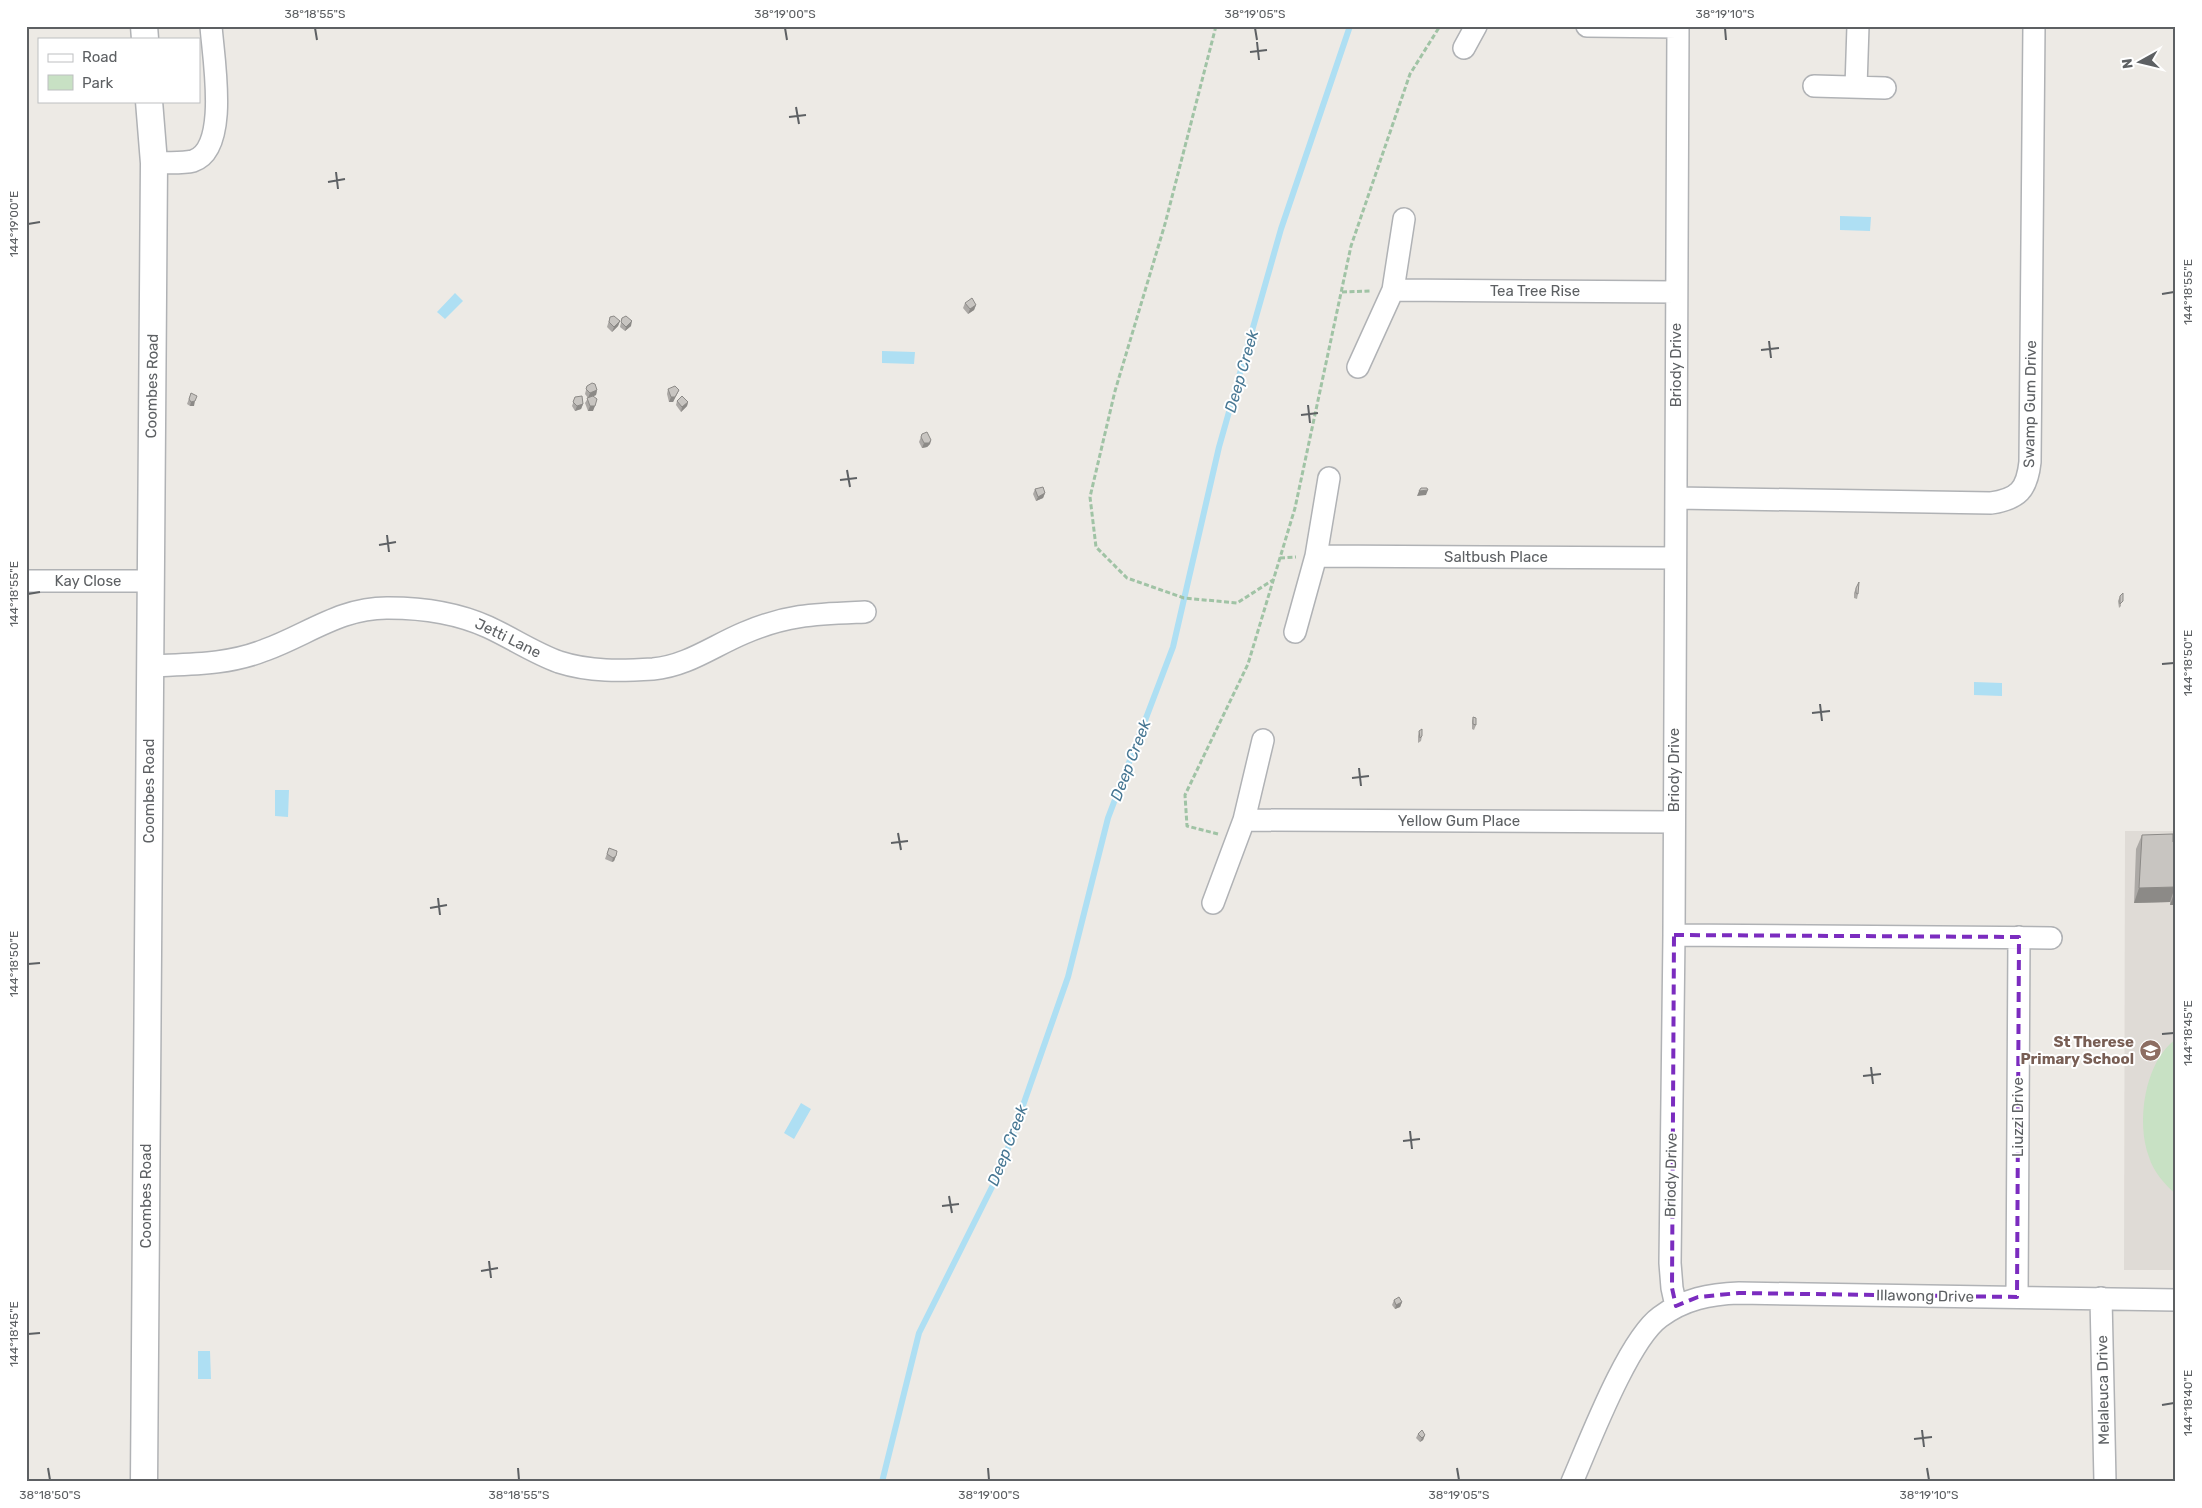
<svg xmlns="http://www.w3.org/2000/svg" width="2202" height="1508" font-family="Rubik,sans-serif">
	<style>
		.education { fill: #dfdbd6 }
		.green { fill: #c8e1c4 }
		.water { fill: #aedff3 }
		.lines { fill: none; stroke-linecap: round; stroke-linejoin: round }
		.stream { stroke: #aedff3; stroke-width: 6 }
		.minor-casing { stroke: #b0b2b5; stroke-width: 24 }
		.tertiary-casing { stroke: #b0b2b5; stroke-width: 29 }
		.path { stroke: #a0c3a5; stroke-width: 3; stroke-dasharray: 5 2.5; stroke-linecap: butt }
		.minor { stroke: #fff; stroke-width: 21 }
		.tertiary { stroke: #fff; stroke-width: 26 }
		.wall { fill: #aca9a6 }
		.shaded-wall { fill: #8c8a87 }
		.building { fill: #c8c5c1; stroke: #8c8a87 }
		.marked { fill: none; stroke: #7b2cbf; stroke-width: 4; stroke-dasharray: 10 6; stroke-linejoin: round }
		.ticks { fill: none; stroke: #5d6063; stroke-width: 2 }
		.labels { text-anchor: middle; stroke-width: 4; stroke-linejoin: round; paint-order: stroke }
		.street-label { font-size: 15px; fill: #5d6063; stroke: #fff }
		.education-label { font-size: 15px; font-weight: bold; fill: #785e54; stroke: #fff; text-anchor: end }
		.water-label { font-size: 16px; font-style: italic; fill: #477793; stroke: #fff }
		.neatline { fill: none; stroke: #5d6063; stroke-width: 2 }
		.ticks-label { font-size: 12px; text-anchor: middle; fill: #5d6063 }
	</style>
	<rect width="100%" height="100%" fill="#edeae5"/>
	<path class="education" d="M2125,831H2176V1270H2124Z"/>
	<path class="green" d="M2176,1039V1194C2165,1185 2153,1171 2149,1157C2136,1123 2144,1062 2176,1039Z"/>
	<path class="water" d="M1840,216L1871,217L1870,231L1840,230Z
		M455,293L463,301L445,319L437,312Z
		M882,351L915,352L914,364L882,363Z
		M1974,682L2002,683V696L1974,695Z
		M275,790H289L288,817L275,816Z
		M801,1103L811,1109L794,1139L784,1133Z
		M198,1351H210L211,1379H198Z"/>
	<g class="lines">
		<path class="stream" d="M882,1482L919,1333L1000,1171L1068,977L1108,818L1173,647L1219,447L1281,229L1350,26"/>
		<defs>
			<path id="minor" d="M1587,26L1677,27
				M1464,48L1476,26
				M1814,86L1885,88
				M1856,87L1858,26
				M154,163C165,162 181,164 193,161C230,149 213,57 211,26
				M1393,290L1676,292
				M1358,367L1393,290L1404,219
				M1676,498L1991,503C2018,499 2027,490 2030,462L2034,26
				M1316,556L1675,558
				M26,581H150
				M1295,632L1316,556L1329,478
				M150,666C189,664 228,665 265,650C307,635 341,607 389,608C423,608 457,613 488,627C512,638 534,653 559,662C590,672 621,671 653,669C687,666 713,646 744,633C788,614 818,614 865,612
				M1244,820L1673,822
				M1213,903L1244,820L1263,740
				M1674,935L2051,938
				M2017,1297L2019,937
				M2101,1298L2105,1482
				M1676,1306L1672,1288L1670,1263L1674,935L1678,26
				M1572,1482C1589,1443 1628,1340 1660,1317C1684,1299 1710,1294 1739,1293L2176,1300"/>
			<path id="tertiary" d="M144,26L145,39
				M144,1482L154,163L149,101"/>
		</defs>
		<use href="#minor" class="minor-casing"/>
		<use href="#tertiary" class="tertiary-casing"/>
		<path class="path" d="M1216,26L1165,224L1115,391L1090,497L1096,547L1127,578L1184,598L1237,603L1273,580
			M1439,27H1452
			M1342,292L1370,291
			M1280,558L1296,557
			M1218,834L1187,826L1185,795L1248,664L1295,508L1351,246L1410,74L1440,26"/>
		<use href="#minor" class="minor"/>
		<use href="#tertiary" class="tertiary"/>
	</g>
	<path class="wall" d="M965,303L976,305L974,310L968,314L963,308Z
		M610,317L620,321L618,326L612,332L607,327Z
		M622,318L631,326L625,331L620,327Z
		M587,386L597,390L596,395L594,396L593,411H588L585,403L588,398L585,394Z
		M668,389L679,390L673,402H669L667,394Z
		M191,393L194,406H190L187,404Z
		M575,397L583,404L581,409L575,411L572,406Z
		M677,401L688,402L687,406L681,412L676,405Z
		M922,434L931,440L930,444L927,447L922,448L919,442Z
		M1035,489L1045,493L1043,498L1036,501L1033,494Z
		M1856,588L1858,594L1857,599L1854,598V593Z
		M2120,596L2121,606L2119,608L2118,601Z
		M1473,717L1476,725L1474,730L1472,729V721Z
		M1419,731L1422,736L1421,741L1418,743V736Z
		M2142,835L2173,842H2176V905H2170V902L2134,903L2136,849Z
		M609,848L616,856L614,861L612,862L605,859Z
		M1394,1300L1402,1302L1400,1307L1395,1309L1392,1305Z
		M1418,1434L1425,1435L1423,1440L1420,1442L1416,1438Z"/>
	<path class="shaded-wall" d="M976,305L974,310L968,314L970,309Z
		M620,321L618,326L612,332L614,327Z
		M632,321L631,326L625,331L626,327Z
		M597,390L596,395L588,398L590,393Z
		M679,390L673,402H669L671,397Z
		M195,401L194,406H190L191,402Z
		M688,402L687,406L681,412L682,407Z
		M583,404L581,409L575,411L577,406Z
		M590,406H595L593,411H588Z
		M931,440L930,444L927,447L922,448L924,443Z
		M1428,490L1426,495L1417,496L1419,491Z
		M1045,493L1043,498L1036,501L1038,497Z
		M616,856L614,861L612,862L613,858Z
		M2175,887L2170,902L2134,903L2139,888Z
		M2175,891H2176V905H2170Z
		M1402,1302L1400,1307L1395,1309L1396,1305Z
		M1425,1435L1423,1440L1420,1442L1422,1438Z"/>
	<path class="building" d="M972,298L976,305L970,309L965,303Z
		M614,316L620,321L614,327L609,322L610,317Z
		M626,316L632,321L626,327L621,322L622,318Z
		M592,383L595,384L597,390L590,393L586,389L587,386Z
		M675,386L679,390L675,397H671L668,389Z
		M191,393L197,396L195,401L191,402L189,399Z
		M582,396L583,404L577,406L573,402L575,397Z
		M593,396L597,399L595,406H590L587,398Z
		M682,396L688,402L682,407L677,401Z
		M927,432L931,440L929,443H924L921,437L922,434Z
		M1043,487L1045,493L1038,497L1035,489Z
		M1421,488H1427L1428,490L1419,491Z
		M1859,582L1858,594L1856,593V588Z
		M2123,593V601L2120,604V596Z
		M1473,717L1476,718V725L1473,724Z
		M1422,729V736L1420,738L1419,731Z
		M2173,834V842H2176V891H2175V887L2139,888L2142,835Z
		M609,848L617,851L616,856L613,858L607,854Z
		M1399,1297L1402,1302L1396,1305L1394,1300Z
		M1422,1430L1425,1435L1422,1438L1418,1434Z"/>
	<path class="marked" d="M1674,935L2019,937L2017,1297L1739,1293L1698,1297L1676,1306L1672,1288Z"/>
	<path class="ticks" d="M315,28L317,40M785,28L787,40M1255,28L1257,40M1725,28L1726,40M1257,42L1259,60M1250,52L1267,50M796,107L799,124M789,117L806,115M336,172L338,189M328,182L345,179M28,224L40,222M2162,294L2174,292M1769,341L1771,358M1761,350L1779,348M1308,405L1310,423M1301,415L1318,413M847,470L850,487M840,480L857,478M387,535L389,552M379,545L396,542M28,594L40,592M2162,664L2174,663M1820,704L1822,721M1812,713L1830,711M1359,768L1361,786M1352,778L1369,776M898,833L901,850M891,843L908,841M438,898L440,915M430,908L447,905M28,964L40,963M2162,1034L2174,1033M1871,1067L1873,1084M1863,1076L1881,1074M1410,1131L1412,1149M1403,1141L1420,1139M949,1196L952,1213M942,1206L959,1204M489,1261L491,1278M481,1271L498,1268M28,1334L40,1333M2162,1405L2174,1403M1922,1430L1924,1447M1914,1439L1932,1437M48,1468L50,1480M518,1468L519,1480M988,1468L989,1480M1457,1468L1459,1480M1927,1468L1929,1480"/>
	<defs>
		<symbol id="school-disc" viewBox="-11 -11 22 22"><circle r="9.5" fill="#8d6e63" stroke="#fff"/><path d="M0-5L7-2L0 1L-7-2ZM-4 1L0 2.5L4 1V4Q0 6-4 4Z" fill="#fff"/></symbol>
	</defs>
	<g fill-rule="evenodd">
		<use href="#school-disc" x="2138" y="1038" width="25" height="25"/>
	</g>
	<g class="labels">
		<g class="street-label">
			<text x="1535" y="296">Tea Tree Rise</text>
			<text transform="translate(1676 365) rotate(-90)" y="5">Briody Drive</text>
			<text transform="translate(152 386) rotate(-89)" y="5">Coombes Road</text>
			<text transform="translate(2030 404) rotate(-89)" y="5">Swamp Gum Drive</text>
			<text x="1496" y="562">Saltbush Place</text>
			<text x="88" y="586">Kay Close</text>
			<text transform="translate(508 638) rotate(26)" y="5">Jetti Lane</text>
			<text transform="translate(1674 770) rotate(-90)" y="5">Briody Drive</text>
			<text transform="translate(149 791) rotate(-90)" y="5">Coombes Road</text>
			<text x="1459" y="826">Yellow Gum Place</text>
			<text transform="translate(2018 1117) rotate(-90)" y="5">Liuzzi Drive</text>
			<text transform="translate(1671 1175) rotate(-89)" y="5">Briody Drive</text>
			<text transform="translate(146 1196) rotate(-90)" y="5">Coombes Road</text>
			<text transform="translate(1925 1296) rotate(1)" y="5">Illawong Drive</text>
			<text transform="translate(2103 1390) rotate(-91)" y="5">Melaleuca Drive</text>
		</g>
		<g class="education-label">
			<text x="2134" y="1047">St Therese<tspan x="2134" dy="17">Primary School</tspan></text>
		</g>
		<g class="water-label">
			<text transform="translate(1241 371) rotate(-74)" y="6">Deep Creek</text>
			<text transform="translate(1130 760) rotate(-69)" y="6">Deep Creek</text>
			<text transform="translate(1007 1145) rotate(-69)" y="6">Deep Creek</text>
		</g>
	</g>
	<rect width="2202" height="1508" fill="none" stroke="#ffffff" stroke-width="55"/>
	<rect x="38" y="38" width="162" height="65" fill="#ffffff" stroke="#bebfc1"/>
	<rect x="48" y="54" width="25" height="8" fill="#ffffff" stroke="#bebfc1"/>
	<text x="82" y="62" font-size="15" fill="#5d6063">Road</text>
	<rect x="48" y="75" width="25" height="15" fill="#c8e1c4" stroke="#bebfc1"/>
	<text x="82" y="88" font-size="15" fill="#5d6063">Park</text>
	<g transform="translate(2140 62) rotate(262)" stroke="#ffffff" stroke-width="4" paint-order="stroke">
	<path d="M0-4L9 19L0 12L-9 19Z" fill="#5d6063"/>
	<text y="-8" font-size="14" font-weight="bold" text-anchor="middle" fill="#5d6063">N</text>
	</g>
	<rect x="28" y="28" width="2146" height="1452" class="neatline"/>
	<g class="ticks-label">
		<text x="315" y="18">38°18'55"S</text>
		<text x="785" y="18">38°19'00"S</text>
		<text x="1255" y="18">38°19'05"S</text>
		<text x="1725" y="18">38°19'10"S</text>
		<text transform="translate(14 224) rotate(-90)" y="4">144°19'00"E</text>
		<text transform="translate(2188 292) rotate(-90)" y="4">144°18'55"E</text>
		<text transform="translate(14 594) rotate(-90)" y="4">144°18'55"E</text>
		<text transform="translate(2188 663) rotate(-90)" y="4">144°18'50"E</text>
		<text transform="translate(14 964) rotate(-90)" y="4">144°18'50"E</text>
		<text transform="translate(2188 1033) rotate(-90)" y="4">144°18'45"E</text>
		<text transform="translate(14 1334) rotate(-90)" y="4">144°18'45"E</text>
		<text transform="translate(2188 1403) rotate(-90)" y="4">144°18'40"E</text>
		<text x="50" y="1499">38°18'50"S</text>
		<text x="519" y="1499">38°18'55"S</text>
		<text x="989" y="1499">38°19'00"S</text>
		<text x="1459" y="1499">38°19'05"S</text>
		<text x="1929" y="1499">38°19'10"S</text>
	</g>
</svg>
